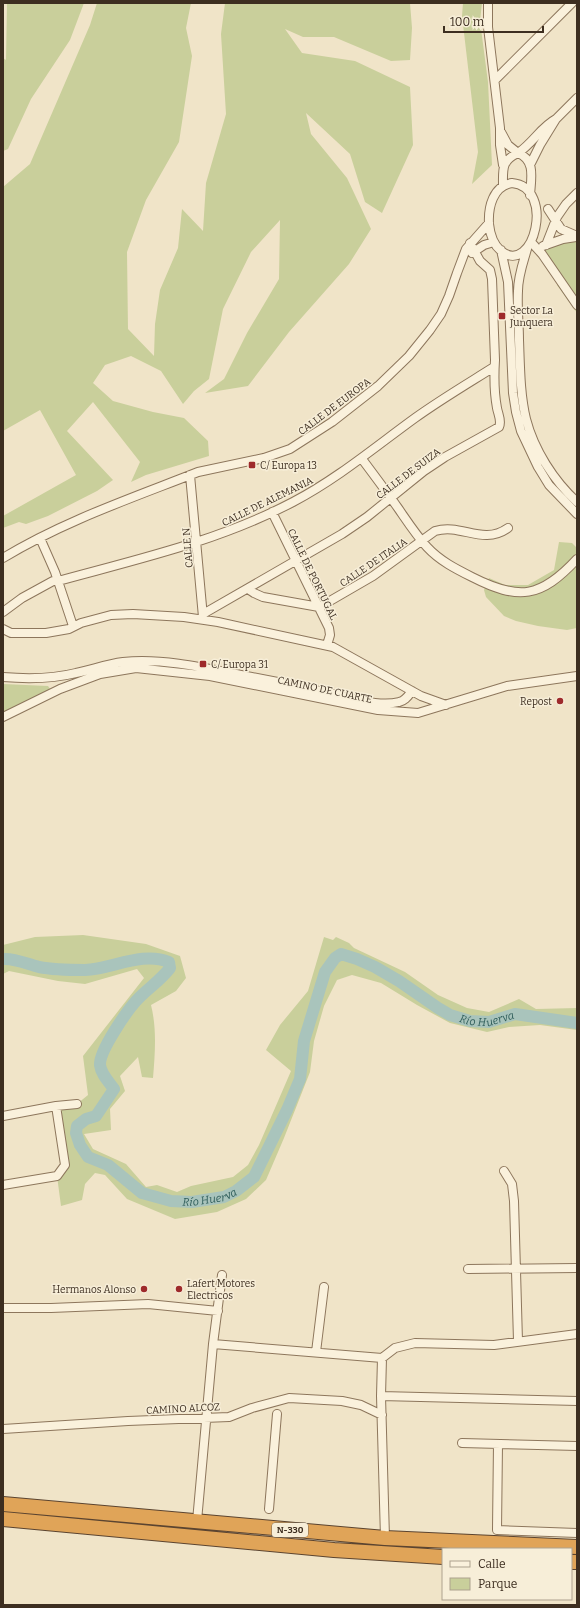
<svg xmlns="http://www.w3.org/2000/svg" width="580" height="1608" font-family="Bitter,serif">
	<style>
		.green { fill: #c9cf9b }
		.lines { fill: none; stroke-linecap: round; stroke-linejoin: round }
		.river { stroke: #a9c4bc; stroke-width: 12 }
		.street-casing { stroke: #8d765c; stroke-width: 10 }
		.highway-casing { stroke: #5b4430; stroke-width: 16 }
		.street { stroke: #faf1dc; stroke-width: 8 }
		.highway { stroke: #e0a458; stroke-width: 14 }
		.poi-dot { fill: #9e2a2b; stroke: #f7eed8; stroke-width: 1.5 }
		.labels { text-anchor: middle; stroke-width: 3; stroke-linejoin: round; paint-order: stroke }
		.shield { fill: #f7eed8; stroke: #756857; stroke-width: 1 }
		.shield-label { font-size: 9px; font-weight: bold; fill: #3d2e20 }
		.poi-label { font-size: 10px; fill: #3d2e20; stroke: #f7eed8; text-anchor: start }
		.street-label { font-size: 10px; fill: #3d2e20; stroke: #f7eed8 }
		.water-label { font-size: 11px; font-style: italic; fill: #2f5d5a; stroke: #f7eed8 }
	</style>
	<rect width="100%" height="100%" fill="#f0e4c8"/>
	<path class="green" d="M7,3H84L70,40L31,99L8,149L3,151V58L6,60Z
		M97,3H191L186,28L192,56L179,142L146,200L127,252L128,329L154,356L155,324L160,290L178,248L182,209L203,231L206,183L226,114L221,34L225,3H410L412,28L410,60L391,61L334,37H303L285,29L302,53L355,61L410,87L413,145L382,213L365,202L350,154L306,113L311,134L347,178L371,229L349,264L289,332L248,386L205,393L224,379L247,333L279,279L280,220L251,252L223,309L209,379L194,391L183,404L161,371L131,356L105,365L93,383L113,401L153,412L184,418L208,441L209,456L146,475L131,482L140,462L93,402L67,431L113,480L97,491L48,516L26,524L19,522L3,528V516L76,475L40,410L3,431V187L30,164L90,25Z
		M463,3H482L480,21L488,82L492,165L472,184L478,152L462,16Z
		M577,237V313L557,285L561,282L539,249Z
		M559,542L572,543L577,548V628L567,630L538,626L516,621L504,616L486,597L484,590L489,578L505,585H528L554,570Z
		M3,684L48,686L53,693L3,717Z
		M83,935L146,944L180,956L186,978L176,991L151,1005C157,1029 155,1053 153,1078L142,1077L138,1057L120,1076L125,1091L110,1109L111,1130L84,1134L93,1149L126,1164L146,1187L157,1185L177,1192L191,1186L233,1177L248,1165L259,1145L291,1071L266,1050L280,1025L308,991L324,937L333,940L336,937L349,943L354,948L405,972L438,995L467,1008L489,1012L519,999L536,1009L577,1008V1030L540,1025L509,1027L487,1032L450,1023L417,1005L381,983L352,975L337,980L324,1006L314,1041L310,1072L284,1138L266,1180L246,1199L217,1212L175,1219L127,1199L105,1175L95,1173L85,1184L82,1200L61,1206L57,1176L62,1171L56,1106L77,1104L88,1095L83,1056L144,978L137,969L85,984L58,981L9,971L3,974V945L35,937Z"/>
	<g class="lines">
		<path class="river" id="s1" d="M3,959C15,958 27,964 39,967C54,970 69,970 85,970C112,969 142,951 169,962L170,968C160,981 147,989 136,1001C127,1011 99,1051 100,1065C101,1074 109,1082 114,1089L96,1116L86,1119L77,1126L76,1133L80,1145L88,1157L108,1165L142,1193L171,1201L192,1202L224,1197L236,1191L254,1177L287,1110L300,1079L304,1041L325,972L335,958L341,954L357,959L375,967L399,981L438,1008L450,1015L470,1021L489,1022L515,1014L577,1023"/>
		<defs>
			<path id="street" d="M488,3V27L500,128V145L503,165
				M495,80L572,3
				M501,132L508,145L518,153C533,143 541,127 556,119
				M531,163L540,145L556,119L577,98
				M512,183C556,187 534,277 501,251C494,245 490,234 489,224C488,207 493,186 512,183Z
				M503,186C503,169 501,161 518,153C536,160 531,179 530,195
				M548,209L561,229L577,236
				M531,242L542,254L577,305
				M546,245L557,217L566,204L577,193
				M543,246L563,239L576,237
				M527,249C523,263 518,276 518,291C517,307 519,324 519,340C520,366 520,394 526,419C534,450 554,481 577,502
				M501,250L508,282L513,393L516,412L521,431L538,467L549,485L577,514
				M472,253L484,245L494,242
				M362,459C374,475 386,491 398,508C407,521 416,535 427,547C440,561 456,569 472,577C519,601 541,598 577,559
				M190,475L203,617
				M272,512L329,628L330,635L327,645
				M40,538L55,572L73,626
				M3,558C64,521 132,498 198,472L264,458L290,449L332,422L378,386L409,356L430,330L441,314L449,296L457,273L466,249L489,223
				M248,589L254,593L263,597L319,607L323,605L373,576L435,531C462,523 482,546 508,528
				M3,612L22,598L53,581H58C138,559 219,541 293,502C337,479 375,447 415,418C440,400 467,384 494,367
				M203,614L342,534L367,517L424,471L445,457L499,427C502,421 498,414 497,408C494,392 494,376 495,360L492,279L490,270L480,261L470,243
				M3,629L11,633H46L69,629L81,623L111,615L133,614L184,617L218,622L333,647L421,696L446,705
				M3,677C27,679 52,679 76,673C91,670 107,664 123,662C164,658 206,668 246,676C277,681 308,689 338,695C357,699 380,707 399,702C405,701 408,696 412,691
				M3,717L60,689L100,674L136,668L210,676L378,710L418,713L507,686L577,676
				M3,1116L56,1106L77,1104
				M504,1171L512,1184L514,1201L518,1341
				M3,1185L57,1176L65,1165L56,1106
				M468,1269L577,1268
				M3,1308H51L148,1304L218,1311
				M213,1344L382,1358L395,1348L415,1343L494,1345L577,1334
				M316,1352L324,1287
				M382,1358L381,1396L385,1538
				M381,1396L577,1401
				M3,1429L128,1421L229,1417L252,1408L289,1398L342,1401L361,1405L382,1415
				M462,1443L577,1446
				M498,1444L497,1530L577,1533
				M269,1509L277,1414
				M197,1521L213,1344L222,1275"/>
			<path id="highway" d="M3,1504L385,1538L577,1547
				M3,1519L334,1550L443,1557
				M571,1562H577"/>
		</defs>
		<use href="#street" class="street-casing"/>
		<use href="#highway" class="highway-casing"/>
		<use href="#street" class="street"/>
		<use href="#highway" class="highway"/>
	</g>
	<g class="poi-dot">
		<rect x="498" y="312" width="8" height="8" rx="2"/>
		<rect x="248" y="461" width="8" height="8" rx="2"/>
		<rect x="199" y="660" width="8" height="8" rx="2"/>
		<circle cx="560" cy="701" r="4"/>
		<circle cx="144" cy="1289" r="4"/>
		<circle cx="179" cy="1289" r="4"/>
	</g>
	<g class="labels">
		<rect class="shield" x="272" y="1523" width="36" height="14" rx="3"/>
		<g class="shield-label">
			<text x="290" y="1533">N-330</text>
		</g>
		<g class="poi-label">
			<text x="510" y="314">Sector La<tspan x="510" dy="12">Junquera</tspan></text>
			<text x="260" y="469">C/ Europa 13</text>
			<text x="211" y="668">C/ Europa 31</text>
			<text x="552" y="705" text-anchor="end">Repost</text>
			<text x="187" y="1287">Lafert Motores<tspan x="187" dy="12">Electricos</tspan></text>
			<text x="136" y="1293" text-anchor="end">Hermanos Alonso</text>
		</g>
		<g class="street-label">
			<text transform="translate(334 406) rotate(-37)" y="4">CALLE DE EUROPA</text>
			<text transform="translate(408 473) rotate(-37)" y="4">CALLE DE SUIZA</text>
			<text transform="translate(267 501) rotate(-26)" y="4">CALLE DE ALEMANIA</text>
			<text transform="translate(187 548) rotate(-95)" y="4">CALLE N</text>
			<text transform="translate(373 562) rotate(-34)" y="4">CALLE DE ITALIA</text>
			<text transform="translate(313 574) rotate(64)" y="4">CALLE DE PORTUGAL</text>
			<text transform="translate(325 689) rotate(12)" y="4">CAMINO DE CUARTE</text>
			<text transform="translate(183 1408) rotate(-3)" y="4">CAMINO ALCOZ</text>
		</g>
		<g class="water-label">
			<text dy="4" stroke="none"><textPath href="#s1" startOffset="1005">Río Huerva</textPath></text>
			<text dy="4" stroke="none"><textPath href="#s1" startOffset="548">Río Huerva</textPath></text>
		</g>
	</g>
	<rect width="580" height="1608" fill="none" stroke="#3d2e20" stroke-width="8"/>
	<rect x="442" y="1548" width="130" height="52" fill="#f7eed8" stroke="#ada18e"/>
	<rect x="450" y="1561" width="20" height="6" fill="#faf1dc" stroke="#ada18e"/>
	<text x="478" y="1568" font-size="12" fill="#3d2e20">Calle</text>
	<rect x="450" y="1578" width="20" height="12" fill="#c9cf9b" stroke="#ada18e"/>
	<text x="478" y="1588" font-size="12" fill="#3d2e20">Parque</text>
	<path d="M444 26v6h99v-6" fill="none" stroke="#3d2e20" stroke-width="2"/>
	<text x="450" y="26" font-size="12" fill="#3d2e20" stroke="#f7eed8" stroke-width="3" paint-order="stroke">100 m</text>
</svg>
